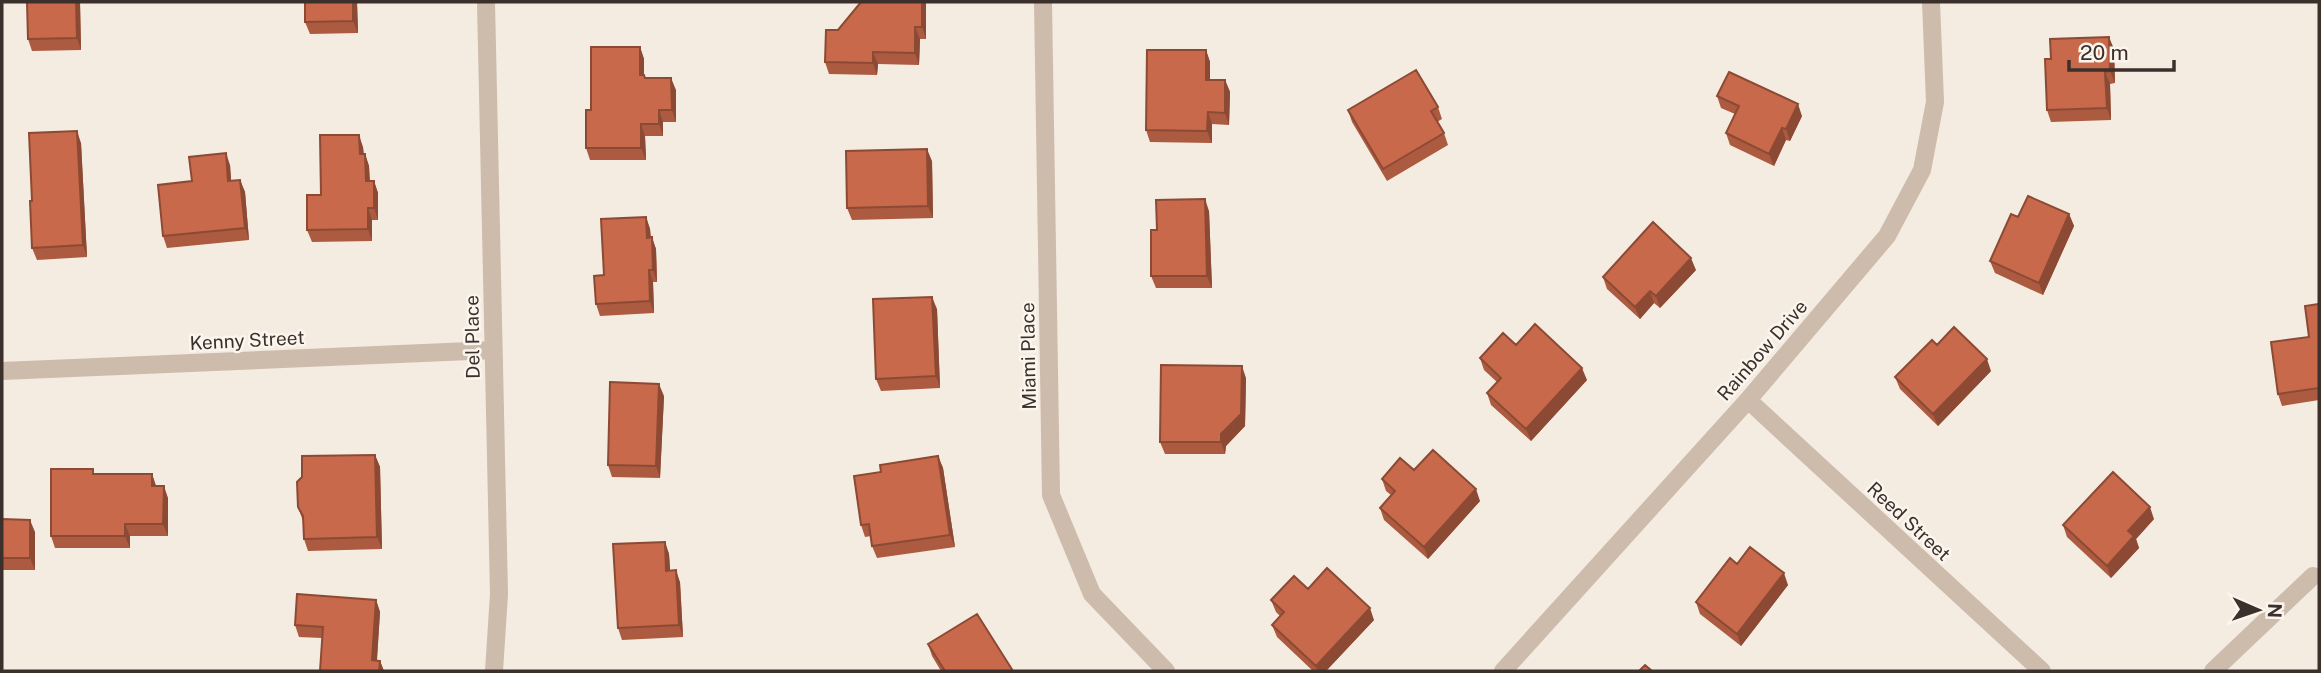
<svg xmlns="http://www.w3.org/2000/svg" width="2321" height="673" font-family="'Public Sans',sans-serif">
	<style>
		.lines { fill: none; stroke-linecap: round; stroke-linejoin: round }
		.street { stroke: #cdbbac; stroke-width: 18 }
		.wall { fill: #ac5a40 }
		.shaded-wall { fill: #8c4a34 }
		.building { fill: #c8694b; stroke: #8c4a34; stroke-width: 2 }
		.labels { text-anchor: middle; stroke-width: 5; stroke-linejoin: round; paint-order: stroke }
		.street-label { font-size: 19px; fill: #3b302b; stroke: #fbf5ee }
	</style>
	<rect width="100%" height="100%" fill="#f4ebe1"/>
	<g class="lines">
		<path class="street" d="M486,2L499,594L494,671
			M1043,2L1051,495L1092,594L1166,671
			M2,371L493,350
			M1748,400L2042,671
			M1503,671L1748,400L1887,236L1922,170L1935,102L1931,2
			M2213,671L2313,576"/>
	</g>
	<path class="wall" d="M80,2L81,50L32,51L28,39Z
		M357,2L358,33L310,34L305,22Z
		M926,2V39H920L919,65L878,64L877,75L829,74L825,62L838,30Z
		M640,47L644,59V75L645,78L676,90V122H663V136H645L646,160H590L586,148L591,110Z
		M2114,49L2115,83L2110,84L2111,120L2051,122L2047,110L2051,59Z
		M1206,50L1210,62V80H1225L1230,92L1229,125L1212,124V143L1150,142L1146,130Z
		M1717,96L1802,116L1790,141L1786,140L1774,166L1730,145L1726,133L1735,114L1721,108Z
		M1438,107L1442,119L1437,122L1444,133L1448,145L1387,181L1352,122L1348,110Z
		M81,143L87,257L37,260L32,248V201Z
		M363,147L364,154H365L369,166L370,181H374L378,193V220H372V241L312,242L307,230L321,195Z
		M932,161L933,218L852,220L847,208Z
		M230,165L231,181L240,180L245,192L249,240L167,248L163,236L192,181Z
		M1209,211L1212,288H1156L1151,276L1157,230Z
		M2069,214L2074,226L2043,295L1995,273L1990,261Z
		M646,217L650,229L651,237L656,249L657,282H653L654,313L600,316L596,304L604,275Z
		M1696,270L1660,308L1654,303L1640,319L1607,289L1603,277Z
		M2319,304V400L2282,406L2278,394L2309,337Z
		M937,309L940,388L881,391L876,379Z
		M1516,345L1587,380L1531,441L1491,405L1487,393L1497,382L1484,370L1480,358Z
		M1991,371L1938,426L1900,389L1895,377Z
		M1246,378L1245,426L1226,446L1225,454H1165L1160,442Z
		M664,396L660,478L612,477L608,465Z
		M375,455L380,467L382,549L308,551L304,539L303,521L298,507Z
		M938,456L943,468L955,547L877,558L872,546L871,536L865,537L861,525L881,472Z
		M1414,470L1480,501L1428,559L1384,520L1380,508L1391,495L1386,491L1382,479Z
		M95,474H152L156,486L168,498V536H130V548H55L51,536Z
		M2,519L35,532V570H2Z
		M2154,519L2136,539L2139,548L2111,578L2067,537L2063,525Z
		M665,542L669,554L670,570L680,582L683,637L622,640L618,628Z
		M1737,564L1788,585L1741,646L1700,614L1696,602Z
		M1308,589L1374,620L1326,671H1313L1277,637L1272,625L1280,616L1276,612L1271,600Z
		M376,600L380,612L377,661H380L384,671H320L322,638L299,637L295,625Z
		M928,644L1013,671H941L932,656Z"/>
	<path class="shaded-wall" d="M76,2H80L81,50L77,38Z
		M353,2H357L358,33L353,21Z
		M922,2H926V39L922,27Z
		M915,27L920,39L919,65L915,53Z
		M2109,37L2114,49L2115,83L2110,71Z
		M640,47L644,59V87L640,75Z
		M1206,50L1210,62V92L1206,80Z
		M873,52L878,64L877,75L873,63Z
		M2105,72L2110,84L2111,120L2107,108Z
		M671,78L676,90V122L672,110Z
		M1225,80L1230,92L1229,125L1225,113Z
		M1798,104L1802,116L1790,141L1786,129Z
		M659,110L663,122V136L659,124Z
		M1208,112L1212,124V143L1207,131Z
		M641,124L645,136L646,160L641,148Z
		M1782,128L1786,140L1774,166L1769,154Z
		M77,131L81,143L87,257L83,245Z
		M359,135L363,147L364,166L360,154Z
		M927,149L932,161L933,218L928,206Z
		M226,153L230,165L232,193L228,181Z
		M365,154L369,166L370,193L366,181Z
		M240,180L245,192L249,240L245,228Z
		M374,181L378,193V220L374,208Z
		M1205,199L1209,211L1212,288L1207,276Z
		M368,208L372,220V241L368,229Z
		M2069,214L2074,226L2043,295L2039,283Z
		M646,217L650,229L651,250L647,238Z
		M652,237L656,249L657,282L653,270Z
		M1691,258L1696,270L1660,308L1656,296Z
		M649,270L653,282L654,313L650,301Z
		M1650,291L1654,303L1640,319L1635,307Z
		M932,297L937,309L940,388L936,376Z
		M1987,359L1991,371L1938,426L1933,414Z
		M1242,366L1246,378L1245,426L1226,446L1225,454L1221,442V434Z
		M1582,368L1587,380L1531,441L1526,429Z
		M659,384L664,396L660,478L656,466Z
		M375,455L380,467L382,549L377,537Z
		M938,456L943,468L955,547L950,535Z
		M152,474L156,486H152Z
		M164,486L168,498V536L163,524Z
		M1476,489L1480,501L1428,559L1424,547Z
		M2150,507L2154,519L2136,539L2139,548L2111,578L2107,566L2128,531Z
		M30,520L35,532V570L30,558Z
		M125,524L130,536V548L125,536Z
		M665,542L669,554L671,583L666,571Z
		M676,570L680,582L683,637L679,625Z
		M1784,573L1788,585L1741,646L1737,634Z
		M376,600L380,612L376,671L372,660Z
		M1370,608L1374,620L1326,671H1318L1316,666Z
		M380,661L384,671H379Z"/>
	<path class="building" d="M27,2H76L77,38L28,39Z
		M305,2H353V21L305,22Z
		M861,2H922V27H915V53L873,52V63L825,62L826,30H838Z
		M2109,37L2110,71L2105,72L2107,108L2047,110L2045,59H2051L2050,39Z
		M591,47H640V75H644L645,78H671L672,110H659V124H641V148H586V110H591Z
		M1147,50H1206V80H1225V113L1208,112L1207,131L1146,130Z
		M1416,70L1438,107L1431,111L1444,133L1383,169L1348,110Z
		M1729,72L1798,104L1786,129L1782,128L1769,154L1726,133L1739,106L1717,96Z
		M77,131L83,245L32,248L30,201H32L29,133Z
		M320,135H359L360,154H365L366,181H374V208H368V229L307,230V195H321Z
		M927,149L928,206L847,208L846,151Z
		M226,153L228,181L240,180L245,228L163,236L158,185L192,181L189,157Z
		M2028,196L2069,214L2039,283L1990,261L2011,214L2018,217Z
		M1205,199L1207,276H1151V230H1157L1156,200Z
		M646,217L647,238L652,237L653,270H649L650,301L596,304L594,276L604,275L601,219Z
		M1653,222L1691,258L1656,296L1650,291L1635,307L1603,277Z
		M932,297L936,376L876,379L873,299Z
		M2319,304V388L2278,394L2271,342L2309,337L2305,306Z
		M1535,324L1582,368L1526,429L1487,393L1501,378L1480,358L1503,333L1516,345Z
		M1954,327L1987,359L1933,414L1895,377L1932,340L1937,345Z
		M1161,365L1242,366L1241,414L1221,434V442H1160Z
		M610,382L659,384L656,466L608,465Z
		M1433,450L1476,489L1424,547L1380,508L1395,491L1382,479L1400,458L1414,470Z
		M375,455L377,537L304,539L303,516L298,507L297,482L302,477V456Z
		M938,456L950,535L872,546L869,524L861,525L854,476L881,472L880,465Z
		M51,469H93V474H152V486H164L163,524H125V536H51Z
		M2113,472L2150,507L2128,531L2134,536L2107,566L2063,525Z
		M2,519L30,520V558H2Z
		M665,542L666,571L676,570L679,625L618,628L613,544Z
		M1750,547L1784,573L1737,634L1696,602L1730,558L1737,564Z
		M1327,568L1370,608L1316,666L1272,625L1284,612L1271,600L1294,576L1308,589Z
		M297,594L376,600L372,660L380,661L379,671H320L323,627L295,625Z
		M977,614L1013,671H945L928,644Z
		M1645,665L1652,671H1639Z"/>
	<g class="labels">
		<g class="street-label">
			<text transform="translate(472 337) rotate(-91)" y="7">Del Place</text>
			<text transform="translate(247 340) rotate(-3)" y="7">Kenny Street</text>
			<text transform="translate(1762 350) rotate(-49)" y="7">Rainbow Drive</text>
			<text transform="translate(1028 356) rotate(-91)" y="7">Miami Place</text>
			<text transform="translate(1909 521) rotate(43)" y="7">Reed Street</text>
		</g>
	</g>
	<rect width="2321" height="673" fill="none" stroke="#3b302b" stroke-width="7"/>
	<g transform="translate(2258 610) rotate(92)" stroke="#fbf5ee" stroke-width="5" paint-order="stroke">
	<path d="M0-5L12 26L0 18L-12 26Z" fill="#3b302b"/>
	<text y="-10" font-size="19" font-weight="bold" text-anchor="middle" fill="#3b302b">N</text>
	</g>
	<path d="M2069 60v10h105v-10" fill="none" stroke="#3b302b" stroke-width="3.5"/>
	<text x="2080" y="60" font-size="21" fill="#3b302b" stroke="#fbf5ee" stroke-width="5" paint-order="stroke">20 m</text>
</svg>
